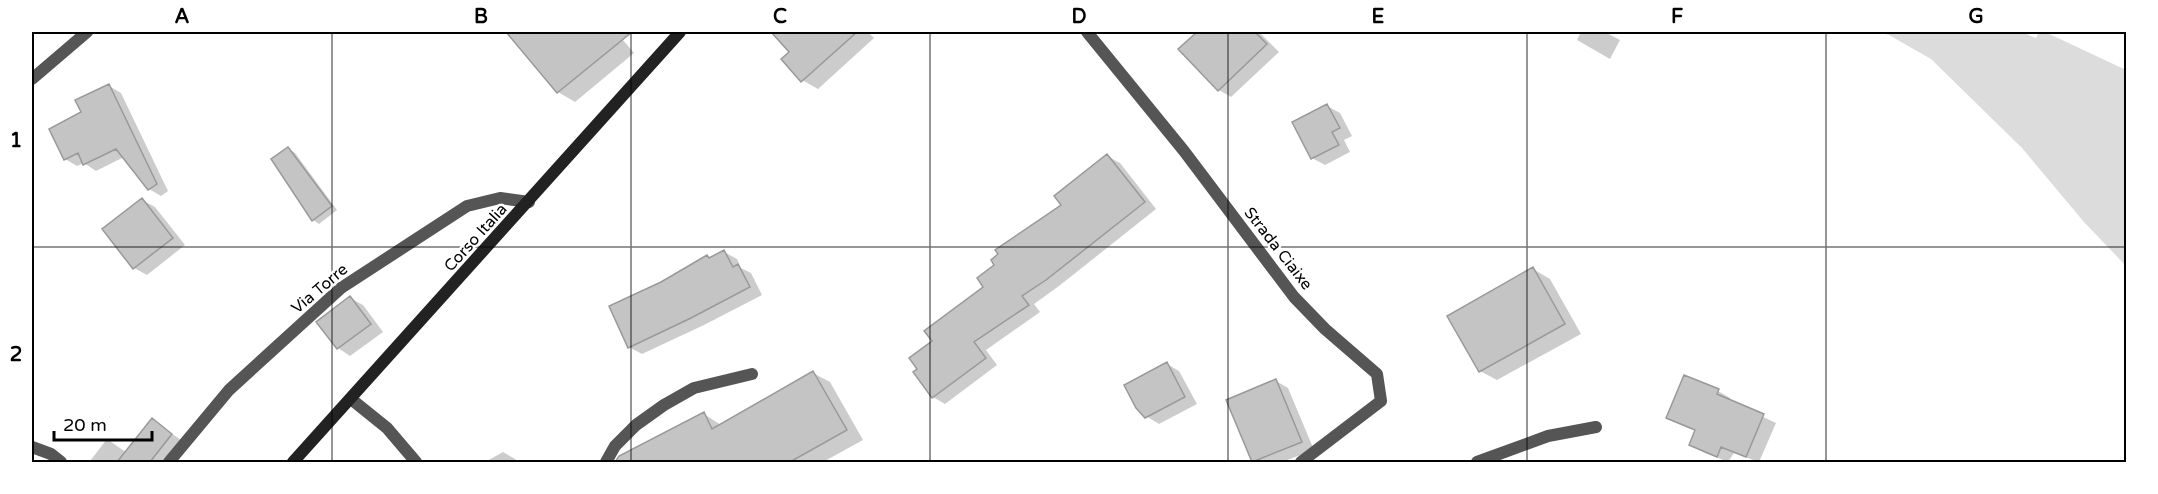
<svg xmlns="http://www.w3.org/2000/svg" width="2158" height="494" font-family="'Varela Round',sans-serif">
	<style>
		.green { fill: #dcdcdc }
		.shadow { fill: #0003 }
		.building { fill: #c4c4c4; stroke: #999; stroke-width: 1.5 }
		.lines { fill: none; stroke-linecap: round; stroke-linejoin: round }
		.lane { stroke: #555; stroke-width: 12 }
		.street { stroke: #555; stroke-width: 12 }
		.secondary { stroke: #222; stroke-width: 12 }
		.grid { fill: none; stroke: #000; stroke-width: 1.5; stroke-opacity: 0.55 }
		.labels { text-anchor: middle; stroke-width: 5; stroke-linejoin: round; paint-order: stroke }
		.street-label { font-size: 16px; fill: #000; stroke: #fff }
		.neatline { fill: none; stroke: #000; stroke-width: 2 }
		.grid-label { font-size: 20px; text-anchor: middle; font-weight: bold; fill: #000 }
	</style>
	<rect width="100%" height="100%" fill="#fff"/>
	<path class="green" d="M1878,32L1968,33L2022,32L2036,38L2039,32H2045L2126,70V266L2084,222L2022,148L1931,59L1889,35Z"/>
	<path class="shadow" d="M58,32H72V34Z
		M508,32H616L634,53L575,102L558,92Z
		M773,32H868L874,38L818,89L802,80L792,52Z
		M1193,32H1259L1279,52L1231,97L1219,90L1196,34Z
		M1581,32H1605L1620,40L1610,59L1577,40Z
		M109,86L121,93L168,191L161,196L149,189L124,157L96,171L84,163L77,166L65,159L83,113Z
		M1327,106L1340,113L1352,136L1344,140L1350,152L1325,165L1312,158Z
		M289,149L295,153L337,210L319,224L313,220Z
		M1107,156L1120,163L1156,209L1059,286L1034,304L1040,312L986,350L997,365L945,404L933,397L919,369L934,341L985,288L996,266L1064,205Z
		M142,200L155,207L185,245L147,275L134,268Z
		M724,252L737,259L741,268L751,273L762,295L704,325L642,354L629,347L711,259Z
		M1533,269L1550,279L1581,334L1497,380L1480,371Z
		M350,298L363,305L383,332L350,356L338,348Z
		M1167,364L1179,371L1197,404L1159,424L1146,416Z
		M813,373L830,382L863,440L823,462H649L641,447L704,414L721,425Z
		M1276,381L1288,388L1314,450L1282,462H1255L1228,401Z
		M1718,391L1730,398L1729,401L1776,423L1759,462L1734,453L1728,462L1703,452L1691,445L1697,431L1668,417Z
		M152,420L184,442L168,462H92L90,461L107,439L127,453Z
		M503,452L515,459L517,462H485Z"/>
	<path class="building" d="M506,32H632L557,93Z
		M771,32H857L801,82L781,59L789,52Z
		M1197,32H1255L1267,44L1218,91L1178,49Z
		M109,84L157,184L148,190L116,149L83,165L78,153L64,160L49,129L81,112L75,100Z
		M1327,104L1340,128L1332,132L1339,145L1311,159L1292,122Z
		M288,147L332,206L312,221L271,159Z
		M1107,154L1145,202L1046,280L1022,296L1029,305L974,342L986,358L932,398L913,372L917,369L909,358L932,341L924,331L983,287L977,278L994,265L991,260L998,254L995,250L1061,205L1054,196Z
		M142,198L173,238L133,269L102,229Z
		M724,250L733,267L738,264L750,287L691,318L628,348L609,306L661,282L707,255L709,258Z
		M1533,267L1565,324L1479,372L1447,316Z
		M350,296L371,324L337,349L316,322Z
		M1167,362L1185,397L1145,418L1136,408L1124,385Z
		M813,371L847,430L790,462H615L619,456L704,412L712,429Z
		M1684,375L1719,389L1717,394L1764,414L1746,457L1721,447L1717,457L1689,445L1695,430L1666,418Z
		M1276,379L1302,442L1252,462L1226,400Z
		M152,418L172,434L150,462H117Z"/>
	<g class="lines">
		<path class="lane" d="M32,79L87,32
			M351,399L387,428L416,462
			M606,462L615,446L636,425L664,405L694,388L752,374"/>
		<path class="street" d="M1087,32L1184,151L1294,297L1325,329L1377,374L1381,401L1301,462
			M32,447L51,454L61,462
			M169,462L229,390L341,288L467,206L500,198L529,202
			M1477,462L1548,436L1596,427"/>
		<path class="secondary" d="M293,462L680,32"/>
	</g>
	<path class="grid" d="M332,32V462M631,32V462M930,32V462M1228,32V462M1527,32V462M1826,32V462M32,247H2126"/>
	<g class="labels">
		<g class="street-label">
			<text transform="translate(475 237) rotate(-48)" y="6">Corso Italia</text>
			<text transform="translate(1279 248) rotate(52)" y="6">Strada Ciaixe</text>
			<text transform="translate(319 288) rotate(-40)" y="6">Via Torre</text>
		</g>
	</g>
	<rect width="2158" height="494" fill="none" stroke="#ffffff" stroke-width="66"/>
	<path d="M54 431v9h98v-9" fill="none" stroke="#000000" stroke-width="3"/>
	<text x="63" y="431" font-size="18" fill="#000000" stroke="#ffffff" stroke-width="4.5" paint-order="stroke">20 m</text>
	<rect x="33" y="33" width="2092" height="428" class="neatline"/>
	<g class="grid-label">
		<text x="182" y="23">A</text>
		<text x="481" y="23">B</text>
		<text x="780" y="23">C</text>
		<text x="1079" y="23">D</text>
		<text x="1378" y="23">E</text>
		<text x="1677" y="23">F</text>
		<text x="1976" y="23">G</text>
		<text x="16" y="147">1</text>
		<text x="16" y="361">2</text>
	</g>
</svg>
